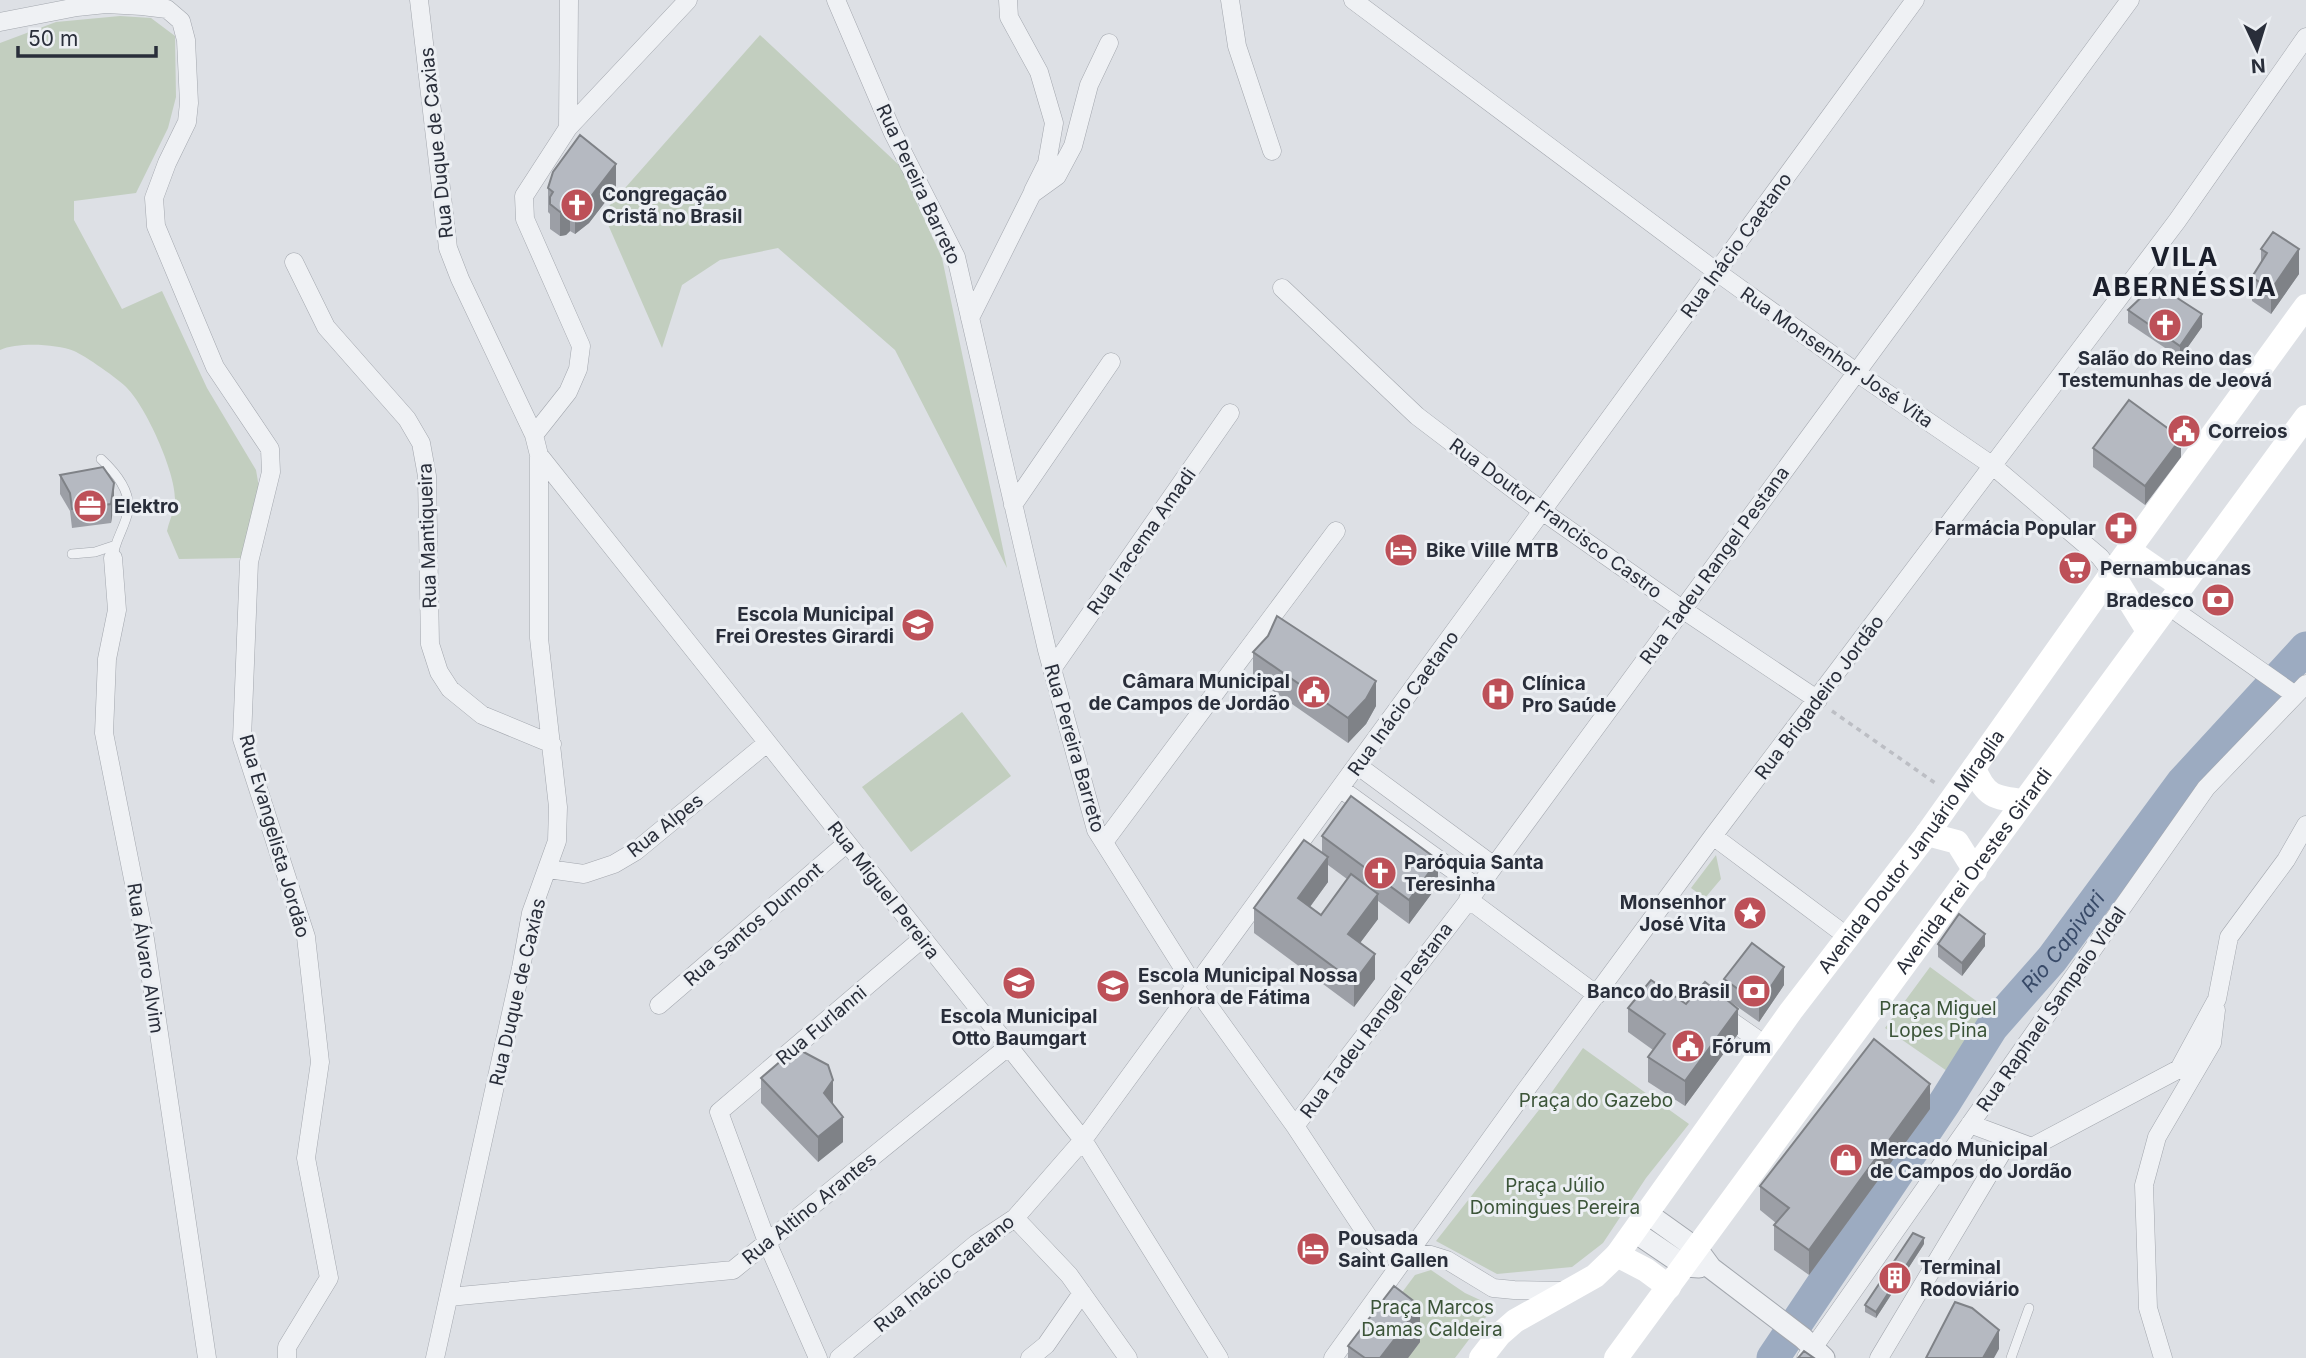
<svg xmlns="http://www.w3.org/2000/svg" width="2306" height="1358" font-family="Inter,sans-serif">
	<style>
		.green { fill: #c2cebf }
		.lines { fill: none; stroke-linecap: round; stroke-linejoin: round }
		.river { stroke: #9cabc1; stroke-width: 33 }
		.service-casing { stroke: #a3a7ae; stroke-width: 10 }
		.minor-casing { stroke: #a3a7ae; stroke-width: 19 }
		.tertiary-casing { stroke: #a3a7ae; stroke-width: 23 }
		.path { stroke: #bcbec4; stroke-width: 3.5; stroke-dasharray: 5 5; stroke-linecap: butt }
		.service { stroke: #eff1f4; stroke-width: 9 }
		.minor { stroke: #eff1f4; stroke-width: 18 }
		.tertiary { stroke: #eff1f4; stroke-width: 21 }
		.secondary { stroke: #fff; stroke-width: 24 }
		.wall { fill: #9c9fa6; fill-rule: evenodd }
		.shaded-wall { fill: #7f8287 }
		.building { fill: #b5b9c1; stroke: #7f8287; stroke-width: 2 }
		.labels { text-anchor: middle; stroke-width: 6; stroke-linejoin: round; paint-order: stroke }
		.street-label { font-size: 19px; fill: #292e3a; stroke: #eceff3 }
		.poi-label { font-size: 19px; font-weight: bold; fill: #292e3a; stroke: #eceff3; text-anchor: start }
		.park-label { font-size: 19px; fill: #3b5438; stroke: #eceff3 }
		.water-label { font-size: 21px; font-style: italic; fill: #384a68; stroke: #eceff3 }
		.district-label { font-size: 26px; font-weight: bold; letter-spacing: 2px; fill: #1b1f2b; stroke: #eceff3 }
	</style>
	<rect width="100%" height="100%" fill="#dde0e5"/>
	<path class="green" d="M120,16L151,18L175,36L176,97L168,128L136,193L74,201V220L122,309L162,291L207,388L256,470L261,499L242,558L179,559L167,531C169,521 175,510 175,500C176,473 146,407 127,388C120,380 84,355 74,351C56,344 18,342 0,350V43L56,22Z
		M760,35L900,166L942,258L1007,568L895,350L778,248L720,260L682,285L662,348L603,213Z
		M962,712L1011,776L911,852L862,787Z
		M1716,855L1721,879L1705,898L1691,888Z
		M1930,967L1990,1011L1947,1071L1885,1028Z
		M1583,1048L1689,1124L1646,1178L1603,1243L1572,1267L1497,1274L1436,1241L1542,1106Z
		M1431,1270L1465,1293L1491,1305L1489,1313L1455,1358H1353L1415,1275Z"/>
	<g class="lines">
		<path class="river" id="s1" d="M1773,1358L1945,1102L1992,1027L2052,959L2182,783L2306,648"/>
		<defs>
			<path id="service" d="M101,459C114,471 131,491 128,511C125,528 114,541 113,558
				M72,554L95,552L113,546
				M2011,1358L2029,1308"/>
			<path id="minor" d="M419,0L448,248L460,279L534,435L539,455L1083,1140L1219,1358
				M836,0L893,133L956,257L1047,650L1096,830L1195,987L1295,1126L1369,1238L1381,1250L1431,1255L1447,1260L1493,1288L1514,1290L1565,1291
				M1008,0L1009,17L1039,72L1054,123L1047,163L1033,191
				M1230,0L1237,46L1272,151
				M1353,0L1717,272L1856,372L1993,466L2100,557L2112,573
				M0,22L77,7L106,4L142,6L167,9L181,21L186,40L189,103L187,122L167,163L154,198L156,226L215,367L270,449L271,472L249,562L242,739L306,937L320,1062L306,1158L329,1278L287,1347V1358
				M568,128L569,0
				M294,262L326,327L407,419L421,443L427,476L430,644L439,672L450,689L482,715L552,744
				M1282,288L1417,416L1542,511L1682,609L1818,700
				M970,318L1032,194L1057,176L1073,146L1089,85L1109,43
				M534,435L568,392L578,369L581,346L525,219L524,196L568,128L688,0
				M1013,505L1111,362
				M113,558L117,610L107,659L104,733L145,939L207,1358
				M2167,605L2295,695
				M1052,669L1230,413
				M1357,765L1494,866
				M1341,789L1478,888
				M1713,836L1848,937
				M1104,842L1336,531
				M548,869L584,874L614,864L636,851L767,743
				M1468,899L1597,995
				M659,1005L847,843
				M1718,1012L1767,1046
				M1970,1124L2032,1147L2179,1069L2217,999L2229,937L2286,860L2306,825
				M1295,1126L1478,888L2130,0
				M1015,1218L1069,1275L1128,1358
				M449,1297L733,1270L1009,1046
				M435,1358L521,968L531,913L557,841L558,807L539,638V455
				M818,1358L767,1242L719,1112L923,938
				M839,1358L976,1244L1015,1218L1083,1140L1915,0
				M1030,1358L1046,1345L1082,1293
				M1333,1358L1525,1091L1713,836L2177,221L2306,37
				M1806,1358L2206,788L2306,684
				M1879,1358L2010,1139
				M2163,1358L2148,1308L2144,1185L2157,1137L2212,1043L2216,1010"/>
			<path id="tertiary" d="M1648,1214L1697,1249L1711,1268L1803,1338L1824,1358
				M1635,1232L1685,1266L1699,1267"/>
		</defs>
		<use href="#service" class="service-casing"/>
		<use href="#minor" class="minor-casing"/>
		<use href="#tertiary" class="tertiary-casing"/>
		<path class="path" d="M1832,711L1938,785"/>
		<use href="#service" class="service"/>
		<use href="#minor" class="minor"/>
		<use href="#tertiary" class="tertiary"/>
		<g class="secondary">
			<path d="M2129,550L2181,586"/>
			<path d="M2112,573L2148,631"/>
			<path d="M1974,768C1985,796 1994,798 2023,801"/>
			<path d="M1927,834L1957,842L1975,871"/>
			<path d="M1617,1255L1646,1270L1669,1287"/>
			<path id="s2" d="M1481,1358L1499,1335L1515,1321L1595,1276L1617,1255L1791,1011L1927,834L2112,573L2306,306"/>
			<path id="s3" d="M1616,1358L2306,417"/>
		</g>
	</g>
	<path class="wall" d="M548,188H616L589,223L575,234L570,231L566,235L560,236L550,229V214L548,212Z
		M2261,249L2299,274L2271,314L2252,301V277L2261,262Z
		M2128,310L2202,327L2180,358L2128,323Z
		M2093,448L2181,457L2145,505L2093,467Z
		M60,475L114,502L111,523L72,528L70,511L60,494Z
		M1253,652L1376,706L1366,724L1348,743L1253,677Z
		M1322,836L1438,885L1409,924L1378,901V919L1360,943L1375,979L1354,1007L1254,933V908L1322,853ZM1328,865L1347,879L1321,915L1310,907L1328,882Z
		M1938,944L1985,946L1962,976L1938,957Z
		M1724,979L1784,985L1759,1022L1725,998L1738,1034L1685,1106L1648,1082V1057L1653,1050L1628,1032V1008L1686,1004L1724,997Z
		M761,1078L833,1104L843,1142L818,1162L761,1103Z
		M1930,1109L1809,1275L1774,1250V1225L1776,1223L1760,1210V1186Z
		M1924,1244L1876,1318L1865,1312V1305Z
		M1420,1342L1408,1358H1348V1346Z"/>
	<path class="shaded-wall" d="M616,164V188L589,223L575,234V210Z
		M570,206V231L566,235L560,236V212Z
		M2299,249V274L2271,314V290Z
		M2202,314V327L2180,358V346Z
		M2181,438V457L2145,505V486Z
		M114,483V502L111,523V504Z
		M1376,681V706L1366,724L1348,743V718Z
		M1328,857V882L1298,923V898Z
		M1438,860V885L1409,924V900Z
		M1378,894V919L1348,959V934Z
		M1985,934V946L1962,976V963Z
		M1375,954V979L1354,1007V982Z
		M1784,967V985L1759,1022V1004Z
		M1738,1009V1034L1685,1106V1081Z
		M833,1080V1105L824,1093Z
		M1930,1084V1109L1809,1275V1250Z
		M843,1117V1142L818,1162V1137Z
		M1924,1238V1244L1876,1318V1312Z
		M1420,1306V1342L1408,1358H1380Z
		M1999,1330V1349L1994,1358H1983Z"/>
	<path class="building" d="M580,135L616,164L589,199L575,210L570,206L566,210L560,212L550,204V197L553,192L548,188L553,172Z
		M2273,232L2299,249L2271,290L2252,277L2267,253L2261,249Z
		M2151,281L2202,314L2180,346L2128,310L2148,291Z
		M2129,400L2181,438L2145,486L2093,448Z
		M103,467L114,483L111,504L72,509L70,493L60,475Z
		M1277,616L1376,681L1366,699L1348,718L1253,652L1268,636Z
		M1351,796L1438,860L1409,900L1322,836Z
		M1304,840L1328,857L1298,898L1321,915L1351,874L1378,894L1348,934L1375,954L1354,982L1254,908Z
		M1959,914L1985,934L1962,963L1938,944Z
		M1752,943L1784,967L1759,1004L1724,979Z
		M1651,980L1686,1004L1705,982L1738,1009L1685,1081L1648,1057L1665,1034L1628,1008Z
		M1874,1039L1930,1084L1809,1250L1774,1225L1789,1208L1760,1186Z
		M796,1048L828,1065L833,1080L824,1093L843,1117L818,1137L761,1078Z
		M1913,1233L1924,1238L1876,1312L1865,1305Z
		M1394,1286L1420,1306L1380,1358H1365L1348,1346Z
		M1955,1302L1972,1308L1999,1330L1983,1358H1926Z
		M1804,1351L1814,1358H1798Z"/>
	<defs>
		<symbol id="church-disc" viewBox="-11 -11 22 22"><circle r="9.5" fill="#bd5058" stroke="#eceff3"/><path d="M-1.2-6h2.4v3.5h3.3v2.4h-3.3V6h-2.4V-.1h-3.3v-2.4h3.3Z" fill="#fff"/></symbol>
		<symbol id="civic-disc" viewBox="-11 -11 22 22"><circle r="9.5" fill="#bd5058" stroke="#eceff3"/><path d="M-.6-6.5H3V-4.5H.6V-3L4-1V1h2V6H-6V1h2V-1L-.6-3ZM-1.2 2.5V6h2.4V2.5Z" fill="#fff"/></symbol>
		<symbol id="office-disc" viewBox="-11 -11 22 22"><circle r="9.5" fill="#bd5058" stroke="#eceff3"/><path d="M-6-3h4V-5.5h4V-3h4V5H-6ZM-1-4.5V-3h2v-1.5ZM-6 0V1H6V0Z" fill="#fff"/></symbol>
		<symbol id="pharmacy-disc" viewBox="-11 -11 22 22"><circle r="9.5" fill="#bd5058" stroke="#eceff3"/><path d="M-2-6h4v4h4v4h-4v4h-4v-4h-4v-4h4Z" fill="#fff"/></symbol>
		<symbol id="hotel-disc" viewBox="-11 -11 22 22"><circle r="9.5" fill="#bd5058" stroke="#eceff3"/><path d="M-6-4.5h1.5V1H6V5H4.5V3h-9V5H-6ZM-4 0a1.8 1.8 0 1 1 3.6 0ZM.5 0V-2.5h3Q6-2.5 6 0Z" fill="#fff"/></symbol>
		<symbol id="supermarket-disc" viewBox="-11 -11 22 22"><circle r="9.5" fill="#bd5058" stroke="#eceff3"/><path d="M-6-5.5h2.5l.6 2H6L4.5 2H-2.5L-4.4-4H-6ZM-1.5 3.2a1.3 1.3 0 1 0 .1 0ZM3 3.2a1.3 1.3 0 1 0 .1 0Z" fill="#fff"/></symbol>
		<symbol id="bank-disc" viewBox="-11 -11 22 22"><circle r="9.5" fill="#bd5058" stroke="#eceff3"/><path d="M-6-4H6V4H-6ZM0-2.3a2.3 2.3 0 1 0 0 4.6a2.3 2.3 0 1 0 0-4.6Z" fill="#fff"/></symbol>
		<symbol id="school-disc" viewBox="-11 -11 22 22"><circle r="9.5" fill="#bd5058" stroke="#eceff3"/><path d="M0-5L7-2L0 1L-7-2ZM-4 1L0 2.5L4 1V4Q0 6-4 4Z" fill="#fff"/></symbol>
		<symbol id="hospital-disc" viewBox="-11 -11 22 22"><circle r="9.5" fill="#bd5058" stroke="#eceff3"/><path d="M-5-5h3v3.5h4V-5h3V5h-3V1.5h-4V5h-3Z" fill="#fff"/></symbol>
		<symbol id="sight-disc" viewBox="-11 -11 22 22"><circle r="9.5" fill="#bd5058" stroke="#eceff3"/><path d="M0-6L1.8-2.2L6-1.7L2.9 1.2L3.7 5.4L0 3.3L-3.7 5.4L-2.9 1.2L-6-1.7L-1.8-2.2Z" fill="#fff"/></symbol>
		<symbol id="shop-disc" viewBox="-11 -11 22 22"><circle r="9.5" fill="#bd5058" stroke="#eceff3"/><path d="M-5-2.5h2.3a2.7 3.5 0 0 1 5.4 0H5L5.5 6h-11ZM-1.5-2.5h3a1.5 2.3 0 0 0-3 0Z" fill="#fff"/></symbol>
		<symbol id="building-disc" viewBox="-11 -11 22 22"><circle r="9.5" fill="#bd5058" stroke="#eceff3"/><path d="M-4-6H4V6H1V3H-1V6H-4ZM-2.5-4.3h1.7v1.8h-1.7ZM.8-4.3h1.7v1.8H.8ZM-2.5-1h1.7V.8h-1.7ZM.8-1h1.7V.8H.8Z" fill="#fff"/></symbol>
	</defs>
	<g fill-rule="evenodd">
		<use href="#church-disc" x="558" y="186" width="38" height="38"/>
		<use href="#church-disc" x="2146" y="306" width="38" height="38"/>
		<use href="#civic-disc" x="2165" y="412" width="38" height="38"/>
		<use href="#office-disc" x="71" y="487" width="38" height="38"/>
		<use href="#pharmacy-disc" x="2102" y="509" width="38" height="38"/>
		<use href="#hotel-disc" x="1382" y="531" width="38" height="38"/>
		<use href="#supermarket-disc" x="2056" y="549" width="38" height="38"/>
		<use href="#bank-disc" x="2199" y="581" width="38" height="38"/>
		<use href="#school-disc" x="899" y="606" width="38" height="38"/>
		<use href="#civic-disc" x="1295" y="673" width="38" height="38"/>
		<use href="#hospital-disc" x="1479" y="675" width="38" height="38"/>
		<use href="#church-disc" x="1361" y="854" width="38" height="38"/>
		<use href="#sight-disc" x="1731" y="894" width="38" height="38"/>
		<use href="#school-disc" x="1000" y="964" width="38" height="38"/>
		<use href="#school-disc" x="1094" y="967" width="38" height="38"/>
		<use href="#bank-disc" x="1735" y="972" width="38" height="38"/>
		<use href="#civic-disc" x="1669" y="1027" width="38" height="38"/>
		<use href="#shop-disc" x="1827" y="1141" width="38" height="38"/>
		<use href="#hotel-disc" x="1294" y="1230" width="38" height="38"/>
		<use href="#building-disc" x="1876" y="1259" width="38" height="38"/>
	</g>
	<g class="labels">
		<g class="street-label">
			<text transform="translate(436 143) rotate(-96)" y="7">Rua Duque de Caxias</text>
			<text transform="translate(919 184) rotate(65)" y="7">Rua Pereira Barreto</text>
			<text transform="translate(1736 245) rotate(-54)" y="7">Rua Inácio Caetano</text>
			<text transform="translate(1837 357) rotate(35)" y="7">Rua Monsenhor José Vita</text>
			<text transform="translate(1556 518) rotate(36)" y="7">Rua Doutor Francisco Castro</text>
			<text transform="translate(427 536) rotate(-92)" y="7">Rua Mantiqueira</text>
			<text transform="translate(1141 541) rotate(-55)" y="7">Rua Iracema Amadi</text>
			<text transform="translate(1714 565) rotate(-54)" y="7">Rua Tadeu Rangel Pestana</text>
			<text transform="translate(1819 697) rotate(-53)" y="7">Rua Brigadeiro Jordão</text>
			<text transform="translate(1403 703) rotate(-54)" y="7">Rua Inácio Caetano</text>
			<text transform="translate(1075 748) rotate(74)" y="7">Rua Pereira Barreto</text>
			<text transform="translate(665 825) rotate(-38)" y="7">Rua Alpes</text>
			<text transform="translate(275 836) rotate(74)" y="7">Rua Evangelista Jordão</text>
			<text dy="7" stroke="none"><textPath href="#s2" startOffset="672">Avenida Doutor Januário Miraglia</textPath></text>
			<text dy="7" stroke="none"><textPath href="#s3" startOffset="604">Avenida Frei Orestes Girardi</textPath></text>
			<text transform="translate(884 890) rotate(52)" y="7">Rua Miguel Pereira</text>
			<text transform="translate(753 924) rotate(-41)" y="7">Rua Santos Dumont</text>
			<text transform="translate(146 958) rotate(81)" y="7">Rua Álvaro Alvim</text>
			<text transform="translate(517 992) rotate(-77)" y="7">Rua Duque de Caxias</text>
			<text transform="translate(2051 1009) rotate(-55)" y="7">Rua Raphael Sampaio Vidal</text>
			<text transform="translate(1376 1020) rotate(-53)" y="7">Rua Tadeu Rangel Pestana</text>
			<text transform="translate(821 1025) rotate(-40)" y="7">Rua Furlanni</text>
			<text transform="translate(809 1208) rotate(-39)" y="7">Rua Altino Arantes</text>
			<text transform="translate(944 1273) rotate(-39)" y="7">Rua Inácio Caetano</text>
		</g>
		<g class="poi-label">
			<text x="602" y="201">Congregação<tspan x="602" dy="22">Cristã no Brasil</tspan></text>
			<text x="2165" y="365" text-anchor="middle">Salão do Reino das<tspan x="2165" dy="22">Testemunhas de Jeová</tspan></text>
			<text x="2208" y="438">Correios</text>
			<text x="114" y="513">Elektro</text>
			<text x="2096" y="535" text-anchor="end">Farmácia Popular</text>
			<text x="1426" y="557">Bike Ville MTB</text>
			<text x="2100" y="575">Pernambucanas</text>
			<text x="2194" y="607" text-anchor="end">Bradesco</text>
			<text x="894" y="621" text-anchor="end">Escola Municipal<tspan x="894" dy="22">Frei Orestes Girardi</tspan></text>
			<text x="1290" y="688" text-anchor="end">Câmara Municipal<tspan x="1290" dy="22">de Campos de Jordão</tspan></text>
			<text x="1522" y="690">Clínica<tspan x="1522" dy="22">Pro Saúde</tspan></text>
			<text x="1404" y="869">Paróquia Santa<tspan x="1404" dy="22">Teresinha</tspan></text>
			<text x="1726" y="909" text-anchor="end">Monsenhor<tspan x="1726" dy="22">José Vita</tspan></text>
			<text x="1138" y="982">Escola Municipal Nossa<tspan x="1138" dy="22">Senhora de Fátima</tspan></text>
			<text x="1730" y="998" text-anchor="end">Banco do Brasil</text>
			<text x="1019" y="1023" text-anchor="middle">Escola Municipal<tspan x="1019" dy="22">Otto Baumgart</tspan></text>
			<text x="1712" y="1053">Fórum</text>
			<text x="1870" y="1156">Mercado Municipal<tspan x="1870" dy="22">de Campos do Jordão</tspan></text>
			<text x="1338" y="1245">Pousada<tspan x="1338" dy="22">Saint Gallen</tspan></text>
			<text x="1920" y="1274">Terminal<tspan x="1920" dy="22">Rodoviário</tspan></text>
		</g>
		<g class="park-label">
			<text x="1938" y="1015">Praça Miguel<tspan x="1938" dy="22">Lopes Pina</tspan></text>
			<text x="1596" y="1107">Praça do Gazebo</text>
			<text x="1555" y="1192">Praça Júlio<tspan x="1555" dy="22">Domingues Pereira</tspan></text>
			<text x="1432" y="1314">Praça Marcos<tspan x="1432" dy="22">Damas Caldeira</tspan></text>
		</g>
		<g class="water-label">
			<text dy="7" stroke="none"><textPath href="#s1" startOffset="508">Rio Capivari</textPath></text>
		</g>
		<g class="district-label">
			<text x="2185" y="266">VILA<tspan x="2185" dy="30">ABERNÉSSIA</tspan></text>
		</g>
	</g>
	<g transform="translate(2257 49) rotate(176)" stroke="#eceff3" stroke-width="5" paint-order="stroke">
	<path d="M0-5L12 26L0 18L-12 26Z" fill="#292e3a"/>
	<text y="-10" font-size="19" font-weight="bold" text-anchor="middle" fill="#292e3a">N</text>
	</g>
	<path d="M18 46v10h138v-10" fill="none" stroke="#292e3a" stroke-width="3.5"/>
	<text x="28" y="46" font-size="21" fill="#292e3a" stroke="#eceff3" stroke-width="5" paint-order="stroke">50 m</text>
</svg>
